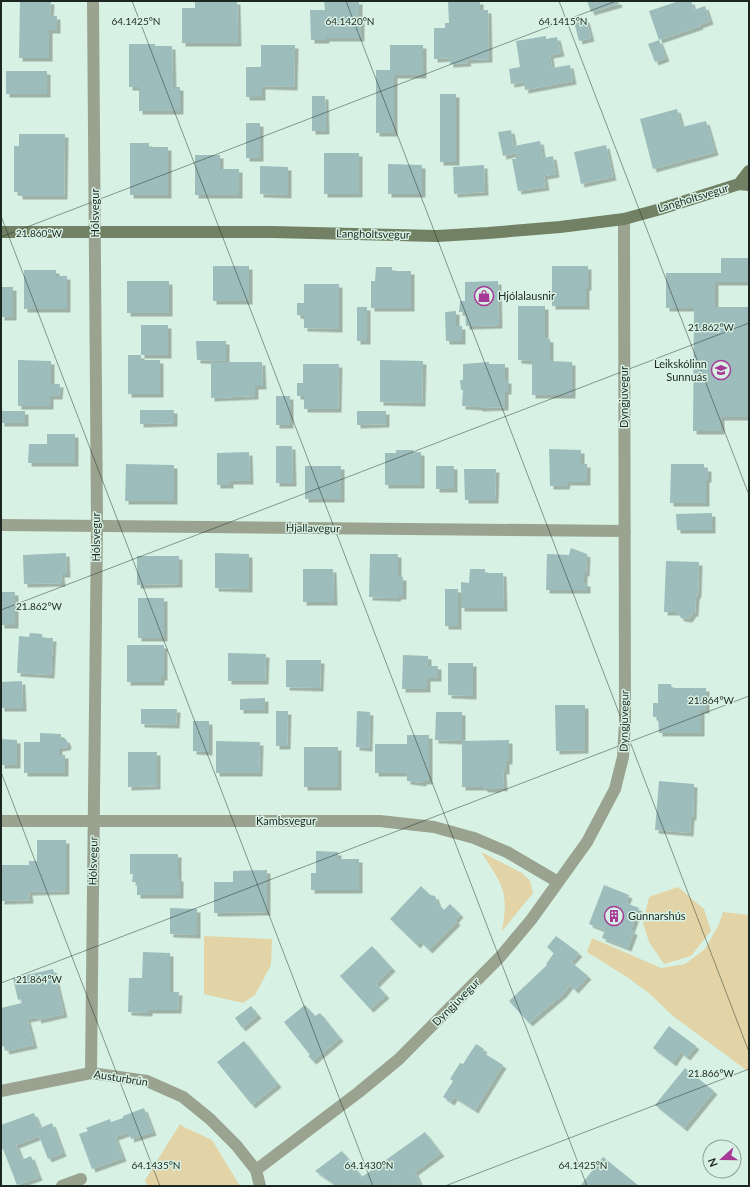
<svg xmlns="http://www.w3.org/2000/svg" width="750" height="1187" font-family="Lato,sans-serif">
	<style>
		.green { fill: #e2d4a6 }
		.building { fill: #9dbcbc; filter: url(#shadow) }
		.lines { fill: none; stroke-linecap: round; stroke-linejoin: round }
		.street { stroke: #99a38f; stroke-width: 12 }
		.secondary { stroke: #728063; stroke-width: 12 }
		.ticks { fill: none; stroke: #1d2722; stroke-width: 1; stroke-opacity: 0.45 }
		.labels { text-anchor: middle; stroke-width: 3; stroke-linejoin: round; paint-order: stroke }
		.street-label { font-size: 11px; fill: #1d2722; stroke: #d7f2e4 }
		.poi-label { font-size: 11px; fill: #1d2722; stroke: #d7f2e4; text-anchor: start }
		.ticks-label { font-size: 10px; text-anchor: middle; fill: #1d2722; stroke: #d7f2e4; stroke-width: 3; stroke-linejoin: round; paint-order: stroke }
	</style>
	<defs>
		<filter id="shadow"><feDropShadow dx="3.5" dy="3.5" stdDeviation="0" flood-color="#0004"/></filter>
	</defs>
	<rect width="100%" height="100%" fill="#d7f2e4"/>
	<path class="green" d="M481,852L522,873L530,881L533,893L502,931C504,919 506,908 504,896C502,881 489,865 481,852Z
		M678,887L704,909L711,931L691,956L664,964L649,942L643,923L649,897Z
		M723,912L749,915V1072L673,1016L650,994L627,977L587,952L592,938L661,968L685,964L705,949L719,924Z
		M204,936L272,939L271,965L255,995L243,1003L204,994Z
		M180,1124L184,1127L212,1140L240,1186H147L145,1180Z"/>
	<path class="building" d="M20,1H51L50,16H57V30H49V58H19Z
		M195,1H237L238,43H182V8H195Z
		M324,1H359V19H361V38H326V40H311L310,10H325Z
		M448,1H480V10H488L489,59L467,60L468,63L450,64L449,58L434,59V28H445V23H449Z
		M587,1H618L619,4L591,12Z
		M679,1H691L694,10L705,6L710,21L699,25L700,26L659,40L666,58L655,62L648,44L659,40L649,11Z
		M586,19L591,38L579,41L574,22Z
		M546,36V39L557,37L561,53L550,55L552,68L570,65L573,81L525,90L524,82L511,84L509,69L520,67L516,41Z
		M129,44H155V46H172L173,87H180V111H139V87H129Z
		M261,45H295L294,87L262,86V97H246V67H261Z
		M390,45H423V75H394V133H376V70H390Z
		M6,71H47V94H6Z
		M440,94H456V162H440Z
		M312,96H325L326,131H312Z
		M677,109L682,127L706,121L715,152L653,169L640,119Z
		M246,123H260V158H246Z
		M511,130L514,146L540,141L543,158L553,156L556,174L544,176L546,187L518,191L512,159H516V153L503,156L498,132Z
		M19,134H65L64,196H19V192H14V146H19Z
		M130,143H149V147H168V195H130Z
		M606,145L613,177L581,184L574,152Z
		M324,153H359V194H324Z
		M195,155H220V169H239V195H195Z
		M388,164L422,165V194H388Z
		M484,165L485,192L454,194L453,167Z
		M260,166L288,167V195L260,194Z
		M721,258H749V282H715V307H748V417H721V431H693L694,308H666V273H721Z
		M213,266H249V301H213Z
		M552,266H588V287H586V306H552Z
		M376,267H392V271H411V308H371V281H375Z
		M24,270H56V276H67V309H24Z
		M127,281H169V313H127Z
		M498,281L499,325L466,326L465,312H459L460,301H465V282Z
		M304,284H339V329L304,328V316L297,315V303H304Z
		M1,287H13V317H1Z
		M518,306H545V338L550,339V361L572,362V395H532V361L518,360Z
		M357,307H367V341H357Z
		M456,311V326H462V341H446L445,312Z
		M141,325H168V355H141Z
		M196,341H226V361L197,360Z
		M128,355H141V360H160V394H128Z
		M18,360L51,361V384H60L59,396H50V406H18Z
		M380,360L423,361L422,403L380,402Z
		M211,362H262L263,386H255V396L211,398Z
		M489,362V364H505V380H508V391H505V407L479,408V407L462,406L463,390H461L460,380H463V364Z
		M303,364H339L338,409H304V396H297V383H303Z
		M276,396H290V425H276Z
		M140,410H174V423L140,424Z
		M1,411H25V423H1Z
		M357,411H386V424L357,425Z
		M47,434H75V463H28L29,444H47Z
		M276,446H292L293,483H276Z
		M549,449L581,450V464H587V482H567L566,486H550Z
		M396,450H413V452H421V485H385V453H396Z
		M249,452L250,481H230V485H217V453Z
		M126,464L174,465V501H125Z
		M671,464H704V468H708V479H706V503H670Z
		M305,466H341V499H305Z
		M436,466H454V489H436Z
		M464,469H496L495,500H465Z
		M712,513V530H677L676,514Z
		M571,548L587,554L586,573H584V583H587V590H546L547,554L569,555Z
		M66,553L67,574H61L62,583L24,584L23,555Z
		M215,553L249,554V589L215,588Z
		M370,554H398V577H403V596H398L397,598L369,597Z
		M137,556H179V584L137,585Z
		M666,561L699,562L698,593L696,597L695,613H693L689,619L681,618L677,612H664Z
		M303,569H333L334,602H303Z
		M470,569H485V573H503L504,608H461V582L469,583Z
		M445,589H458V626H445Z
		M1,592H15V625H1Z
		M138,598H164V638H138Z
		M30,633L42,634V638H53L51,675L17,673L19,636L29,637Z
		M127,645H164V677H161V682H127Z
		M228,653L266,654L265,681H228Z
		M403,655L428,656V666H438V678H427V689H402Z
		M286,660H321L320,688L286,687Z
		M448,663H473V696L448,695Z
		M22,681L23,708H1V682Z
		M658,684H671L672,688H706V710H701V733H659L658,717H653V703H658Z
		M265,698V710H240V699Z
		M555,705H585V750L556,751Z
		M141,709H177L176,725L141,724Z
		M276,711H288L287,746H276Z
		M357,711L370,712L369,748L356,747Z
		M436,712H462V741L435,740Z
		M193,721H209V752L193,751Z
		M40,733L61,734V739H66L68,744L67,747L59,748V755H65V773H24V742H40Z
		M407,735H429V781H423V783L407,781V773H375V744H407Z
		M1,739L17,740V765H1Z
		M509,740V761H506V771H503L504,788L498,787L496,789H485L483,787H462V741Z
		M216,741L260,742L259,773H216Z
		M304,747H338V787H304Z
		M128,752H157V786L128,787Z
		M659,781L694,784L693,817H691L690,833L655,830Z
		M37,840H66V891L29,892L30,900L1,901V865H29V861H37Z
		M316,851L338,852V859H359V890H311V873H316Z
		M130,854H178V878H180V895H137V882H132L133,874H130Z
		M267,870V912L214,913V882H233V871Z
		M604,885L629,895L626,903L639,908L631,930L634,932L628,948L602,938L605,930L589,924Z
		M421,886L430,895L435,896L438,904L444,910L450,904L460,914L455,920L457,922L429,950L420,941L417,945L390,919Z
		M170,908L197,909V935L170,934Z
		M556,936L579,953L571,962L588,976L575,990L570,985L563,994L529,1023L509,1001L547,965L546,964L554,953L547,947Z
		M372,946L392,968L376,984L386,995L370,1009L340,976Z
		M143,952L170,953V992H179L178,1010H149V1013L128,1012L129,978H142Z
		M53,969L64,1014L38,1020L37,1017L27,1019L34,1045L6,1051L4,1046L1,1047V1008L22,1003L21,999L18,1000L13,978Z
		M305,1005L315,1016L320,1013L340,1038L313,1061L308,1056L310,1055L284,1022Z
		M251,1006L258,1015L242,1028L235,1018Z
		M669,1026L696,1046L687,1057L680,1052L673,1063L653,1048Z
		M244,1041L278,1084L252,1105L217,1062Z
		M476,1044L484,1049L482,1052L503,1065L475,1110L454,1097L451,1102L443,1097L453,1081L450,1079L460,1063L463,1064Z
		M685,1068L714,1091L684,1128L655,1105Z
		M144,1108L153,1132L131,1139L129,1132L115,1137L123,1158L92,1169L79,1134L88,1131L86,1128L110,1119L111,1122L123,1118V1116Z
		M34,1113L40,1128L52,1123L63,1153L48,1159L39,1136L16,1145L22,1160L31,1156L39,1177L17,1185L3,1149L1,1150V1125Z
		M425,1132L441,1153L415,1172L421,1186H401L399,1183L395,1186H337L315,1171L342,1151L362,1177Z
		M603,1157L639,1186H582L581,1185Z"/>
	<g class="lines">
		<path class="street" d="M1,525L625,531
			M1,821H380L434,827L474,838L507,852L558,882
			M91,1073L97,525L93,1
			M1,1091L91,1073L147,1081L183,1097L210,1119L236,1145L256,1170L260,1186
			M256,1170L359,1092L399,1059L500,957L531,920L587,842L615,789L623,757L625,723L624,219
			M62,1186L81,1179"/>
		<path class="secondary" d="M739,184L749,171
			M1,232H272L437,236L488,233L560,227L624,219L657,210L739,184L749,185"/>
	</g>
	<path class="ticks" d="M132,1L587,1186M346,1L749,1052M559,1L749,495M1,216L373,1186M1,237L616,1M1,610L749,323M1,772L160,1186M1,983L749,696M445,1186L749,1069"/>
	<defs>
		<symbol id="shop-ring" viewBox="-11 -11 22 22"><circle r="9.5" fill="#d7f2e4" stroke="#a73997" stroke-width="1.5"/><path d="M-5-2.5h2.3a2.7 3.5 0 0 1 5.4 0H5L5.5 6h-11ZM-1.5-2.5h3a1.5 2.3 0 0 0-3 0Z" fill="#a73997"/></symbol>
		<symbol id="school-ring" viewBox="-11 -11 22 22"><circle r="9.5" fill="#d7f2e4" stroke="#a73997" stroke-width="1.5"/><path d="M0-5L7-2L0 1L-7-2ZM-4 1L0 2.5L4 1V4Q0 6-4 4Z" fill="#a73997"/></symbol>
		<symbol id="building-ring" viewBox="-11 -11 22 22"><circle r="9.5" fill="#d7f2e4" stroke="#a73997" stroke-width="1.5"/><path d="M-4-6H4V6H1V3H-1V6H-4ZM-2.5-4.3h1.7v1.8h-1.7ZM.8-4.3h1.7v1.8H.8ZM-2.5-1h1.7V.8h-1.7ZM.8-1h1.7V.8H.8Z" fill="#a73997"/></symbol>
	</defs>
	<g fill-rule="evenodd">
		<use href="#shop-ring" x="473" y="285" width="22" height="22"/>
		<use href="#school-ring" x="710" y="359" width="22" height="22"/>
		<use href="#building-ring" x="603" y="905" width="22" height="22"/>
	</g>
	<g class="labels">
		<g class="street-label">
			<text transform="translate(693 198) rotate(-17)" y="4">Langholtsvegur</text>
			<text transform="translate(95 213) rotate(-90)" y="4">Hólsvegur</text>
			<text transform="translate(373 234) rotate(1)" y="4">Langholtsvegur</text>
			<text transform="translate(624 397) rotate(-90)" y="4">Dyngjuvegur</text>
			<text transform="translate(313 528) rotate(1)" y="4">Hjallavegur</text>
			<text transform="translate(96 537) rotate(-90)" y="4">Hólsvegur</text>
			<text transform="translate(624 721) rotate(-89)" y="4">Dyngjuvegur</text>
			<text x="286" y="825">Kambsvegur</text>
			<text transform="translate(93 861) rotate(-89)" y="4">Hólsvegur</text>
			<text transform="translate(456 1002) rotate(-45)" y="4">Dyngjuvegur</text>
			<text transform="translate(121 1078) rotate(9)" y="4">Austurbrún</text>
		</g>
		<g class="poi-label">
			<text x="498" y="300">Hjólalausnir</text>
			<text x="707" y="368" text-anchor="end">Leikskólinn<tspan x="707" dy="13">Sunnuás</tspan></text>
			<text x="628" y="920">Gunnarshús</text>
		</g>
	</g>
	<g class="ticks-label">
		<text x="136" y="25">64.1425°N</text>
		<text x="350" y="25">64.1420°N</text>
		<text x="563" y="25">64.1415°N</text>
		<text x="39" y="237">21.860°W</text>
		<text x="711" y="331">21.862°W</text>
		<text x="39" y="610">21.862°W</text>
		<text x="711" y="704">21.864°W</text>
		<text x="39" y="983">21.864°W</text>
		<text x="711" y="1077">21.866°W</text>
		<text x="156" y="1169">64.1435°N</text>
		<text x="369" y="1169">64.1430°N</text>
		<text x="583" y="1169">64.1425°N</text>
	</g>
	<rect width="750" height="1187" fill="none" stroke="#1d2722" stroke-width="4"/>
	<g transform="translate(722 1159) rotate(249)"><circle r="19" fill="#d7f2e4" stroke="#8da196"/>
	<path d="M0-3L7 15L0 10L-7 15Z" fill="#a73997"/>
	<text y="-6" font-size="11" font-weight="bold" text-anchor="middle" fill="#1d2722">N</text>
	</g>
</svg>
